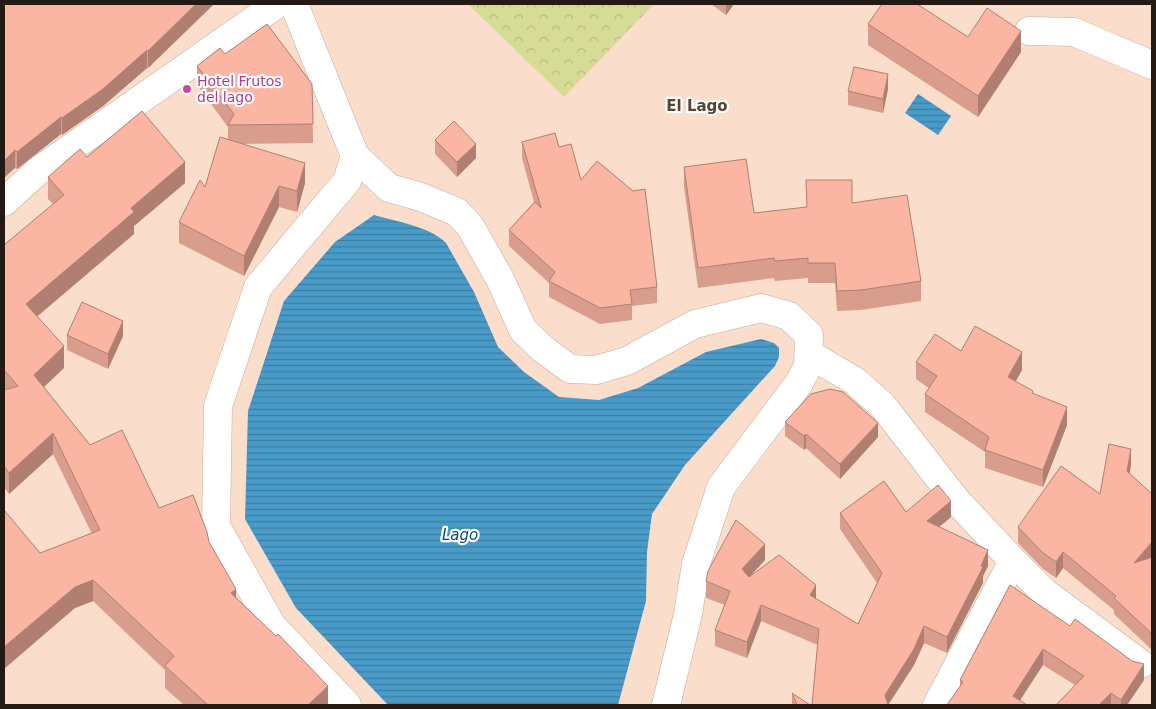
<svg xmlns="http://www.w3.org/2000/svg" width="1156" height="709" font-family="'DejaVu Sans',sans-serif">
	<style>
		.forest { fill: url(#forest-crowns) }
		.water { fill: url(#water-rules) }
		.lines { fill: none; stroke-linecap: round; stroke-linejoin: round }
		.minor-casing { stroke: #c7ab98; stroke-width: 29 }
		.minor { stroke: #fff; stroke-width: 28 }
		.wall { fill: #d89d8c }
		.shaded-wall { fill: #b07f72 }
		.building { fill: #fbb6a3; stroke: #b07f72 }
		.hotel-dot { fill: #d1479c; stroke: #fff; stroke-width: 2 }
		.labels { text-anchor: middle; stroke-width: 4.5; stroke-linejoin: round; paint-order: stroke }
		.hotel-label { font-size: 14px; fill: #b23c85; stroke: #fff; text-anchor: start }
		.neighbourhood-label { font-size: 15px; font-weight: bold; fill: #5a4332; stroke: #fff }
		.water-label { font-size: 15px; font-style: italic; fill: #074c6b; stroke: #fff }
	</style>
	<defs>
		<pattern id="forest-crowns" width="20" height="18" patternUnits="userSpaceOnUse" patternTransform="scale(1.25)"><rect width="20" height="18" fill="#d6dc95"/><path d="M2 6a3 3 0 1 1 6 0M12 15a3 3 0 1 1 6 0" fill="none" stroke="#b8bc80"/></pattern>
		<pattern id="water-rules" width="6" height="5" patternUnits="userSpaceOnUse" patternTransform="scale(1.25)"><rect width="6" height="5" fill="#499bc9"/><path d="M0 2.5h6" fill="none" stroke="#3d7ea2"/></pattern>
	</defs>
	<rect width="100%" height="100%" fill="#faddca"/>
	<path class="forest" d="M468,4H654L564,97Z"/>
	<path class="water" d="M918,94L951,116L938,135L905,113Z
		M374,215C395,221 431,227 446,243L474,292L498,347L524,372L559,397L599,400L638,388L706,352L761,339L774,343L779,348V357L775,366L685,465L652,514L647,552L646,601L618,705H388L296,608L245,519L248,411L284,301L335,242Z"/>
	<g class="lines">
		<defs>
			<path id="minor" d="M294,4L355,156L389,188L421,197L457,212L470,226L500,279L523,330L543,349L570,369L596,370L627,361L695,324L761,308L789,316L809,335L808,366L799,383L721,487L696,564L688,614L666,705
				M1029,31L1074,32L1152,65
				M4,202L38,171L277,4
				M809,354L855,381L883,406L956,500L1013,561L1044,592L1141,664
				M347,705L272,626L216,526L218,406L258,287L347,181L355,156
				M937,705L1013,561"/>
		</defs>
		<use href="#minor" class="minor-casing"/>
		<use href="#minor" class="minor"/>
	</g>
	<path class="wall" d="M4,4H214L148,68H147L103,106L62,135L61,134L17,169L15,168Z
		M711,4H734L726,15Z
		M868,24L968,37L1021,52L978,117L868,45Z
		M225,54L312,84L313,143L243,144L305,183L297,212L279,207L244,276L179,243V222L205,187L228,140V127L197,85V66Z
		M888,89L883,113L848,105V91Z
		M435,140L476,158L457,177L435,154Z
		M522,142L559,147L581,180L657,287V303L632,306V320L600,324L549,297V283L509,246V230L534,202L522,158Z
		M87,157L185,183L134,226V234L37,316L64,368L44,387L90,445L159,508L209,542L236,597L328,705H184L165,688V670L93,601L75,608L40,553L92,534L53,454L9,494L4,487V245L53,204L48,199V177Z
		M684,167L754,213L852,203L921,281V301L861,310L837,311L835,283H808V278L775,281L774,278L698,288L684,187Z
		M67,335L123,336L108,369L67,350Z
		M961,351L1022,370L1015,381L1033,393L1067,425L1043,487L985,468V452L925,412V394L929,388L916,379V362Z
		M785,422L878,437L840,479L806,448L804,450L785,436Z
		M1131,464L1130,474L1152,494V650L1114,614V610L1063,568L1056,578L1042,568L1018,543V527L1100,494Z
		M906,512L951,517L939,527L988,566L983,576V583L947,653L924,643L914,665L888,705L818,645L761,621L747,658L715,646V630L725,605L706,598V581L765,560L750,576L816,599L858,624L877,583L840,529V513Z
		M1010,585L1144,680L1127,705H1056L1075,685L1043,665L960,686V680Z
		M792,693L810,705H792Z"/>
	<path class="shaded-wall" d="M196,4H214L148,68V51Z
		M726,4H734L726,15Z
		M1021,31V52L978,117V96Z
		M147,50V68L103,106L62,135V118Z
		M888,74V89L883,113V99Z
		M61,117V134L17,169V152Z
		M476,144V158L457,177V162Z
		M15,150V168L4,178V161Z
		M185,162V183L134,226V234L26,326V304L131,208Z
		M305,163V183L297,212V191Z
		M279,186V207L244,276V256Z
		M123,321V336L108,369V354Z
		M64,346V368L34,396V375Z
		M1022,352V370L1008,395V377Z
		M1067,407V425L1043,487V470Z
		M878,423V437L840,479V464Z
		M53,433V454L9,494V473Z
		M806,434V448L804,450V436Z
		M1131,449V464L1127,487V471Z
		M951,501V517L927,537V521Z
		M1152,542V558L1134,563Z
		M765,544V560L742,585V569Z
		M988,550V566L983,576V583L947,653V637Z
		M1063,552V568L1056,578V562Z
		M93,580V601L75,608L4,669V647L75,587Z
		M816,585V601L810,595Z
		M236,589V610L231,593Z
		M761,605V621L747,658V642Z
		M924,626V643L914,665L888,705L885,695Z
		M1043,649V665L1017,705L1013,696Z
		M1144,664V680L1127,705H1121V700Z
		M328,686V705H308Z
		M1111,693V705H1099Z"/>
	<path class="building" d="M4,4H196L148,51L147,50L103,89L62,118L61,117L17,152L15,150L4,161Z
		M882,4H917L968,37L987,8L1021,31L978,96L868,24Z
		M267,24L312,84L313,124L228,125L234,114L197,66L220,48L225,54Z
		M854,67L888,74L883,99L848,91Z
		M142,111L185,162L131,208L134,212L26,304L64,346L34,375L90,445L122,430L159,508L193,495L207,532L209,542L236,589L231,593L276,636L278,634L328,686L308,705H208L165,666L174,656L93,580L75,587L4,647V510L40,553L100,530L53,433L9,473L4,466V390L18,386L4,370V245L64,195L48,177L80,149L87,157Z
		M454,121L476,144L457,162L435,140Z
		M555,133L559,147L571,144L581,180L597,161L633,191L645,189L657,287L630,290L632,304L600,308L549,281L555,272L509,230L535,202L541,208L522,142Z
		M220,137L305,163L297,191L279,186L244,256L179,222L200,180L205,187Z
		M746,159L754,213L807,207L806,180H852V203L907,195L921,281L861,290L837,291L835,263H808V258L775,261L774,258L698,268L684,167Z
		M82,302L123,321L108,354L67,335Z
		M975,326L1022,352L1008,377L1033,391L1032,393L1067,407L1043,470L985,450L989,437L925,394L937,376L916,362L935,334L961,351Z
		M830,389L843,392L878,423L840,464L806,434L804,436L785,422L811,394Z
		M1109,444L1131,449L1127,471L1152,494V542L1134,563L1152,557V634L1114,598L1116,596L1063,552L1056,562L1042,552L1018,527L1061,466L1100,494Z
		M884,481L906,512L938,485L951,501L927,521L988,550L981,566L983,567L947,637L924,626L914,649L885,695L888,705H812L819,629L761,605L747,642L715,630L730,591L706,581L708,571L736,520L765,544L742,569L749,577L779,555L816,585L810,595L858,624L882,573L840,513Z
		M1010,585L1070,626L1075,619L1132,661L1144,664L1121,700L1111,693L1099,705H1056L1084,676L1043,649L1013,696L1027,705H947L963,682L960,680Z
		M792,693L810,705H797Z"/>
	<circle class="hotel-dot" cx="187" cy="89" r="5"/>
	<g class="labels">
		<g class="hotel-label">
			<text x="197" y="86">Hotel Frutos<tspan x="197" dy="16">del lago</tspan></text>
		</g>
		<g class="neighbourhood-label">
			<text x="697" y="111">El Lago</text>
		</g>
		<g class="water-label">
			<text x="460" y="540">Lago</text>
		</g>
	</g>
	<rect width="1156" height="709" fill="none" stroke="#241a13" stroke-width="10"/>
</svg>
